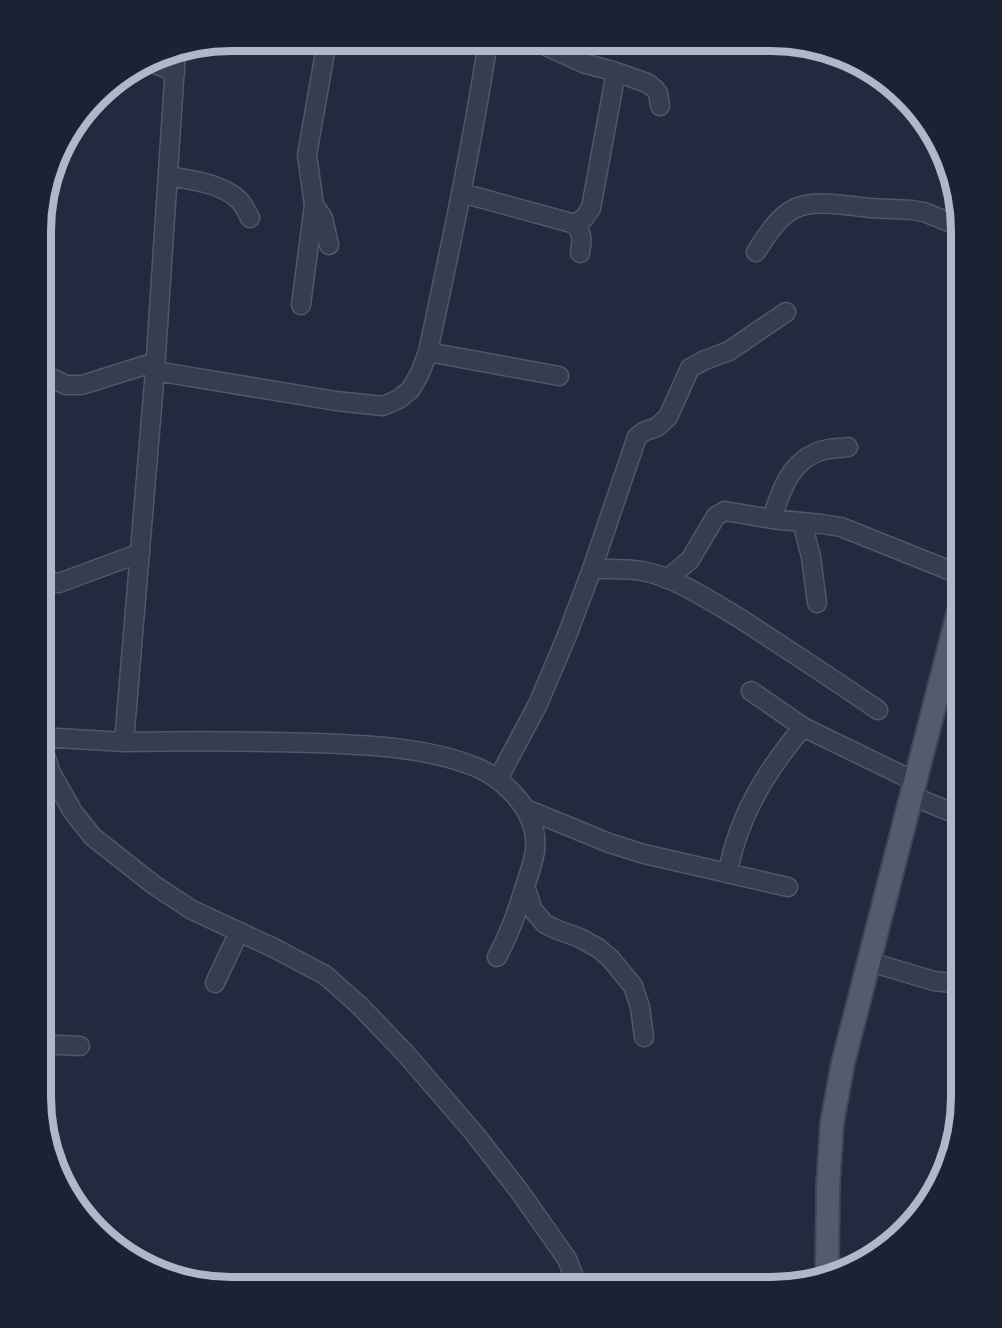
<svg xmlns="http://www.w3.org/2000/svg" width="1002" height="1328" font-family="'Golos Text',sans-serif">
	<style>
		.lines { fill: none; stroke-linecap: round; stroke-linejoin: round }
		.minor-casing { stroke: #515769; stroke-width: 21 }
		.major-casing { stroke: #3f4657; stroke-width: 26 }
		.minor { stroke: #353d4e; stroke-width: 18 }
		.major { stroke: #535b6e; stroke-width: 22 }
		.rim { fill: none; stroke: #b1b7c9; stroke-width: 8 }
	</style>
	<rect width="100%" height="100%" fill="#212a3e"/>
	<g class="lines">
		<defs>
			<path id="minor" d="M327,41L307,155L314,205L323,218L329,245
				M535,41L583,63L616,72L647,83L655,89L658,93L660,106
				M150,62L175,72
				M168,176C191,180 222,183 240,201C244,206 247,212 250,218
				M462,193L575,224C583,234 582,241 580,253
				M575,224L584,218L591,208L616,72
				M756,252C766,237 776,219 792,210C812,198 848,206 870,208C884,209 898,209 912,210L924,212L961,227
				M301,305L314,205
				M428,352L559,376
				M155,371L336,401L383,406L399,399L411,389L420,373L428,352C450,249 472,146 488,41
				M54,379L66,385H82L155,362
				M772,519C781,488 793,455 829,449C835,448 842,448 848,447
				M802,522L811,557L817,603
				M42,566C47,577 46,581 59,583L140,553
				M592,569C609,569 626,568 642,571C673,576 714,603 741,619C787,649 833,679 878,710
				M667,579L690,560L716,516L725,511L772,519L822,524L841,527L961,575
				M751,691L803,727L916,782
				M41,737L124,742L155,371L176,50
				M124,742C188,741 251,741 315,743C369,745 426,747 476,767C498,776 525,800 532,824C535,832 536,842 535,851C533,862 529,875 525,886C517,912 510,933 497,957
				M41,743L51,773L73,812L93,837L154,885L192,910L274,948L325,975L360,1006L405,1053L474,1133L520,1192L567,1259L578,1287
				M498,779L538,704L566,638L592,569L637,437L645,431L657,427L668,417L690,368L705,360L729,351L786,312
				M912,796L961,816
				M526,809L609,843L644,854L788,887
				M728,872C738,816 767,770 803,727
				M525,886L533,910L545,924L558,930L580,938L598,948L610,958L633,986L640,1007L644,1037
				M870,962L934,981L961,984
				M215,983L239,932
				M41,1044L80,1046
				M549,1287L576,1280"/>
			<path id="major" d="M827,1274L828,1185L832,1123L843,1063L961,602"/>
		</defs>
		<use href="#minor" class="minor-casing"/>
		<use href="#major" class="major-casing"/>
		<use href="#minor" class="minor"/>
		<use href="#major" class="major"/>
	</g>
	<path d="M0 0H1002V1328H0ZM231 51H771A180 180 0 0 1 951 231V1097A180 180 0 0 1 771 1277H231A180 180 0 0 1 51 1097V231A180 180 0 0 1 231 51Z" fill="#1b2233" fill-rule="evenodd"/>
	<path class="rim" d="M231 51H771A180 180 0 0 1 951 231V1097A180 180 0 0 1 771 1277H231A180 180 0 0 1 51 1097V231A180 180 0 0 1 231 51Z"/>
</svg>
